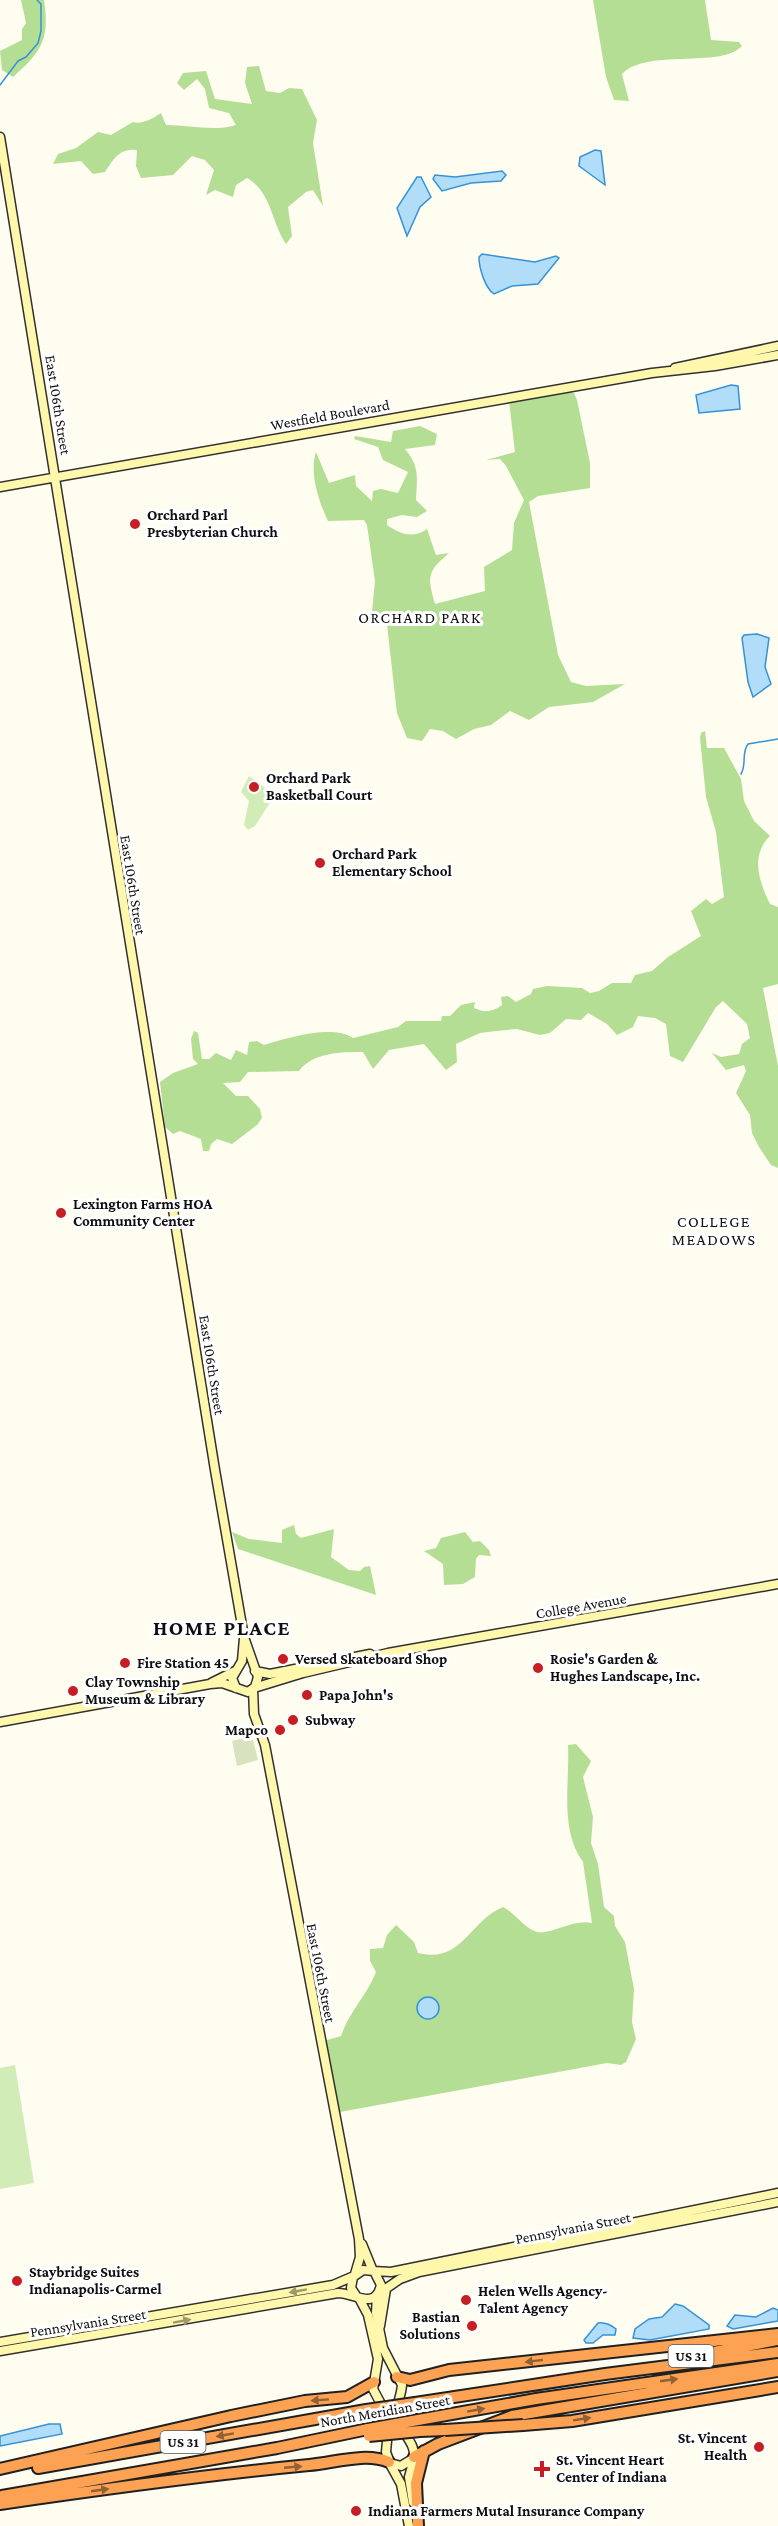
<svg xmlns="http://www.w3.org/2000/svg" width="778" height="2526" font-family="'Crimson Pro',serif">
	<style>
		.green { fill: #d2ecb7 }
		.forest { fill: #b5de95 }
		.cemetery { fill: #d7e3bf }
		.water { fill: #b2ddf9; stroke: #3592d5; stroke-width: 1.5 }
		.lines { fill: none; stroke-linecap: round; stroke-linejoin: round }
		.stream { stroke: #3592d5; stroke-width: 1.5 }
		.secondary-casing { stroke: #313131; stroke-width: 11 }
		.highway-casing { stroke: #202020; stroke-width: 14 }
		.secondary { stroke: #fff7ab; stroke-width: 8 }
		.highway { stroke: #fca252; stroke-width: 10 }
		.highway-bridge-casing { stroke: #202020; stroke-width: 14; stroke-linecap: butt }
		.highway-bridge { stroke: #fca252; stroke-width: 10 }
		.oneway { fill: #9f9a6d }
		.oneway2 { fill: #916034 }
		.poi-dot { fill: #c71e24; stroke: #fff; stroke-width: 2 }
		.labels { text-anchor: middle; stroke-width: 6; stroke-linejoin: round; paint-order: stroke }
		.shield { fill: #fff; stroke: #575757; stroke-width: 1.5 }
		.shield-label { font-size: 14px; font-weight: bold; fill: #0f0f0f }
		.street-label { font-size: 15px; fill: #0f0f0f; stroke: #fff }
		.poi-label { font-size: 15px; font-weight: bold; fill: #0f0f0f; stroke: #fff; text-anchor: start }
		.neighbourhood-label { font-size: 16px; letter-spacing: 1.5px; fill: #0f0f0f; stroke: #fff }
		.district-label { font-size: 21px; font-weight: bold; letter-spacing: 1.5px; fill: #0f0f0f; stroke: #fff }
	</style>
	<rect width="100%" height="100%" fill="#fffcf0"/>
	<path class="green" d="M249,776L268,790L271,801L255,826L248,830L244,825L249,801L241,792Z
		M15,2065L34,2183L0,2189V2068Z"/>
	<path class="forest" d="M21,0H44C50,40 41,52 13,77L2,70L0,51L22,40V29L26,23Z
		M593,0H705L711,40L739,42L742,46C720,69 647,48 622,74L629,101L614,100L606,77Z
		M259,66L266,91L280,93L289,88L302,89L317,120L313,143L323,206L313,190L306,192L288,207L292,236L286,244C271,222 272,193 247,178L236,185L233,197L215,190L206,195L214,170L205,160L192,156L173,175L141,178L136,166L137,150C120,148 114,158 105,172L93,174L81,161L53,164L58,154L76,148L98,132L111,135L133,122C141,125 154,118 161,113L166,125C189,125 214,132 236,125L229,113L209,108L205,89L197,79L184,90L177,83L183,73L206,71L215,99L252,104L245,83L247,67Z
		M562,392L574,393L577,400L590,463V488L538,496L529,502L558,655L571,682L586,686L625,684L593,702L549,707L529,720L510,711L491,725L474,729L456,739L443,731L430,729L422,741L407,738L397,713L386,616L371,622L375,581L367,525L364,520L328,521C319,502 309,473 316,452L329,483L355,475L356,486L372,501L373,491L381,489L398,493L408,472L383,460L378,447L354,439L355,436L391,442L393,431L420,426L437,434L435,445L405,449C420,467 417,477 416,500L427,511L417,517L402,515L387,519V525C400,534 413,539 427,529L436,555L449,553C427,572 427,576 435,604L485,591L484,567L512,550L514,523L524,500L506,466L500,459L486,460L515,452L509,401Z
		M705,731L707,748H724L741,779L744,801L754,821L770,836C750,855 759,882 770,904L778,907V984L763,988L778,1066V1168L771,1165L759,1147L752,1133L750,1115L736,1093L746,1071L744,1065L726,1070L712,1053L721,1057L739,1054L742,1044L750,1038L747,1024L723,1001L716,1007L683,1062L670,1056L666,1024L655,1018L638,1016L633,1027L617,1035L607,1024L588,1013L581,1020L566,1019L550,1033L540,1035L517,1029L496,1031L480,1033L456,1044L457,1062L446,1070L424,1044L389,1050L373,1069L363,1052C342,1052 313,1052 299,1071L248,1072L240,1082L223,1083L236,1096H248L260,1109L262,1118L257,1125L232,1144L217,1139L211,1144L209,1151H203L201,1139L180,1131L173,1134L165,1127L160,1082L173,1073L198,1064L193,1059L191,1039L194,1031L198,1033L202,1059H209L216,1053L231,1060L236,1050L247,1055L249,1042L257,1041L264,1045C287,1038 333,1024 353,1038L398,1027L406,1021H441L442,1016H450L461,1005L475,1002L474,1008C484,1013 493,1012 502,1005L501,997L508,996L516,1002L531,994L533,989L547,986L582,988L590,993L599,991L612,983H631L635,975L652,971L668,957L701,936L691,911L706,899L712,904L724,897L716,832L706,797L700,738L701,733Z
		M294,1525L296,1534L301,1538L334,1529L331,1557L349,1570L360,1571L364,1567L370,1566L376,1595L238,1549L232,1532L249,1539L282,1543V1530Z
		M465,1532L473,1542L480,1541L489,1550L491,1556L479,1555L476,1559L475,1577L463,1584L444,1585L443,1564L424,1551L436,1548L441,1538Z
		M576,1744L591,1761L583,1777L593,1817L591,1843L598,1864L604,1907L614,1916L615,1926L625,1942L634,1989L632,2022L636,2039L626,2062L621,2065L607,2063L340,2112L324,2041L341,2036C349,2012 367,1995 376,1972L370,1961V1949L383,1948L387,1935L396,1925L414,1942L418,1953C462,1964 468,1922 503,1907C515,1913 525,1929 537,1932C552,1935 572,1919 592,1923L583,1862C559,1829 570,1782 568,1745Z"/>
	<path class="cemetery" d="M252,1736L258,1760L237,1766L232,1741Z"/>
	<path class="water" d="M595,150L601,151L605,185L579,166L580,157Z
		M502,171L506,175L501,181L471,183L442,191L433,179L435,175L455,177Z
		M417,177H421L431,197L420,207L407,236L397,208Z
		M482,254L535,262L556,256L559,258L538,284L512,286L494,294C485,288 479,268 479,257Z
		M731,385L738,386L740,409L699,413L696,395Z
		M757,634L769,638L765,667L771,684L753,697L748,682L742,638L744,635Z
		M417 2008a11 11 0 1 1 22 0a11 11 0 1 1-22 0Z
		M675,2304L683,2306L709,2325V2329L650,2340L633,2338L635,2329L649,2319L662,2317Z
		M773,2308L778,2310V2321L733,2329L727,2326L735,2315L756,2317Z
		M598,2323C605,2322 611,2325 616,2329L615,2335H603L593,2343H586L584,2340Z
		M49,2424H60L62,2434L0,2446V2436Z"/>
	<g class="lines">
		<path class="stream" d="M0,85L18,61L26,57L38,43L41,31V4L37,0
			M741,774C747,764 741,753 748,744L778,739"/>
		<defs>
			<path id="secondary" d="M0,137L215,1470L244,1637L258,1677L255,1687L248,1692L222,1683L210,1684L0,1722
				M675,368L778,346
				M0,487L652,373L715,366L778,355
				M255,1671L270,1674L370,1654
				M211,1683L235,1671
				M236,1688L232,1678L242,1661L244,1638
				M254,1688L303,1673L388,1653L778,1584
				M253,1689L254,1714L265,1745L359,2239L360,2257L355,2274
				M362,2244L373,2271
				M374,2271L391,2272L778,2193
				M378,2294L400,2279L419,2272L778,2202
				M359,2298L368,2315L378,2359L373,2389L389,2419L386,2452L390,2463L401,2466L414,2458C416,2443 401,2433 398,2419C395,2405 401,2398 402,2385L383,2348L376,2313L377,2295
				M380,2326L386,2289
				M0,2342L333,2285L354,2276
				M0,2351L338,2293C355,2293 375,2311 381,2285L374,2271L363,2270L353,2277L351,2288L357,2297
				M390,2464L401,2484L409,2526
				M413,2502L409,2477L414,2459"/>
			<path id="highway" d="M676,2359L778,2340
				M397,2377L410,2380L449,2370L778,2334
				M415,2403L605,2374L778,2352
				M418,2420L536,2399L778,2364
				M523,2425L572,2421L778,2387
				M420,2431L445,2430
				M414,2457L438,2444L512,2416L778,2371
				M38,2468L366,2410
				M0,2469L231,2416L305,2401L347,2397L374,2382
				M2,2496L277,2448L368,2429
				M0,2504C103,2489 205,2475 309,2465C334,2463 365,2452 389,2462
				M418,2526L416,2483L424,2451"/>
		</defs>
		<use href="#secondary" class="secondary-casing"/>
		<use href="#highway" class="highway-casing"/>
		<use href="#secondary" class="secondary"/>
		<use href="#highway" class="highway"/>
		<defs>
			<path id="highway-bridge" d="M366,2410L415,2403
				M368,2429L418,2420
				M445,2430L523,2425
				M369,2436L420,2431"/>
		</defs>
		<use href="#highway-bridge" class="highway-bridge-casing"/>
		<use href="#highway-bridge" class="highway-bridge"/>
	</g>
	<defs><path id="oneway-solid" d="M-6-.8H1V-3.2L6.5 0L1 3.2V.8H-6Z" transform="scale(1.5)"/></defs>
	<g class="oneway">
		<use href="#oneway-solid" transform="translate(298 2291) rotate(170)"/>
		<use href="#oneway-solid" transform="translate(182 2321) rotate(-10)"/>
	</g>
	<g class="oneway2">
		<use href="#oneway-solid" transform="translate(534 2361) rotate(173)"/>
		<use href="#oneway-solid" transform="translate(669 2380) rotate(-8)"/>
		<use href="#oneway-solid" transform="translate(320 2400) rotate(176)"/>
		<use href="#oneway-solid" transform="translate(476 2410) rotate(-10)"/>
		<use href="#oneway-solid" transform="translate(582 2419) rotate(-9)"/>
		<use href="#oneway-solid" transform="translate(225 2435) rotate(170)"/>
		<use href="#oneway-solid" transform="translate(293 2467) rotate(-5)"/>
		<use href="#oneway-solid" transform="translate(100 2490) rotate(-8)"/>
	</g>
	<g class="poi-dot">
		<circle cx="135" cy="524" r="6"/>
		<circle cx="254" cy="787" r="6"/>
		<circle cx="320" cy="863" r="6"/>
		<circle cx="61" cy="1213" r="6"/>
		<circle cx="283" cy="1659" r="6"/>
		<circle cx="125" cy="1663" r="6"/>
		<circle cx="538" cy="1668" r="6"/>
		<circle cx="73" cy="1691" r="6"/>
		<circle cx="307" cy="1695" r="6"/>
		<circle cx="293" cy="1720" r="6"/>
		<circle cx="280" cy="1730" r="6"/>
		<circle cx="17" cy="2281" r="6"/>
		<circle cx="466" cy="2300" r="6"/>
		<circle cx="472" cy="2326" r="6"/>
		<circle cx="759" cy="2447" r="6"/>
		<path d="M539 2460h6v6h6v6h-6v6h-6v-6h-6v-6h6z"/>
		<circle cx="356" cy="2511" r="6"/>
	</g>
	<g class="labels">
		<g class="shield">
			<rect x="668.5" y="2345" width="45" height="22" rx="4.5"/>
			<rect x="160.5" y="2431" width="45" height="22" rx="4.5"/>
		</g>
		<g class="shield-label">
			<text x="691" y="2361">US 31</text>
			<text x="183" y="2447">US 31</text>
		</g>
		<g class="street-label">
			<text transform="translate(58 405) rotate(81)" y="5">East 106th Street</text>
			<text transform="translate(330 415) rotate(-10)" y="5">Westfield Boulevard</text>
			<text transform="translate(133 885) rotate(81)" y="5">East 106th Street</text>
			<text transform="translate(212 1365) rotate(81)" y="5">East 106th Street</text>
			<text transform="translate(581 1606) rotate(-10)" y="5">College Avenue</text>
			<text transform="translate(321 1973) rotate(79)" y="5">East 106th Street</text>
			<text transform="translate(573 2228) rotate(-11)" y="5">Pennsylvania Street</text>
			<text transform="translate(88 2323) rotate(-9)" y="5">Pennsylvania Street</text>
			<text transform="translate(385 2411) rotate(-10)" y="5">North Meridian Street</text>
		</g>
		<g class="poi-label">
			<text x="147" y="520">Orchard Parl<tspan x="147" dy="17">Presbyterian Church</tspan></text>
			<text x="266" y="783">Orchard Park<tspan x="266" dy="17">Basketball Court</tspan></text>
			<text x="332" y="859">Orchard Park<tspan x="332" dy="17">Elementary School</tspan></text>
			<text x="73" y="1209">Lexington Farms HOA<tspan x="73" dy="17">Community Center</tspan></text>
			<text x="295" y="1664">Versed Skateboard Shop</text>
			<text x="550" y="1664">Rosie's Garden &amp;<tspan x="550" dy="17">Hughes Landscape, Inc.</tspan></text>
			<text x="137" y="1668">Fire Station 45</text>
			<text x="85" y="1687">Clay Township<tspan x="85" dy="17">Museum &amp; Library</tspan></text>
			<text x="319" y="1700">Papa John's</text>
			<text x="305" y="1725">Subway</text>
			<text x="268" y="1735" text-anchor="end">Mapco</text>
			<text x="29" y="2277">Staybridge Suites<tspan x="29" dy="17">Indianapolis-Carmel</tspan></text>
			<text x="478" y="2296">Helen Wells Agency-<tspan x="478" dy="17">Talent Agency</tspan></text>
			<text x="460" y="2322" text-anchor="end">Bastian<tspan x="460" dy="17">Solutions</tspan></text>
			<text x="747" y="2443" text-anchor="end">St. Vincent<tspan x="747" dy="17">Health</tspan></text>
			<text x="556" y="2465">St. Vincent Heart<tspan x="556" dy="17">Center of Indiana</tspan></text>
			<text x="368" y="2516">Indiana Farmers Mutal Insurance Company</text>
		</g>
		<g class="neighbourhood-label">
			<text x="420" y="623">ORCHARD PARK</text>
			<text x="714" y="1227">COLLEGE<tspan x="714" dy="18">MEADOWS</tspan></text>
		</g>
		<g class="district-label">
			<text x="222" y="1635">HOME PLACE</text>
		</g>
	</g>
</svg>
